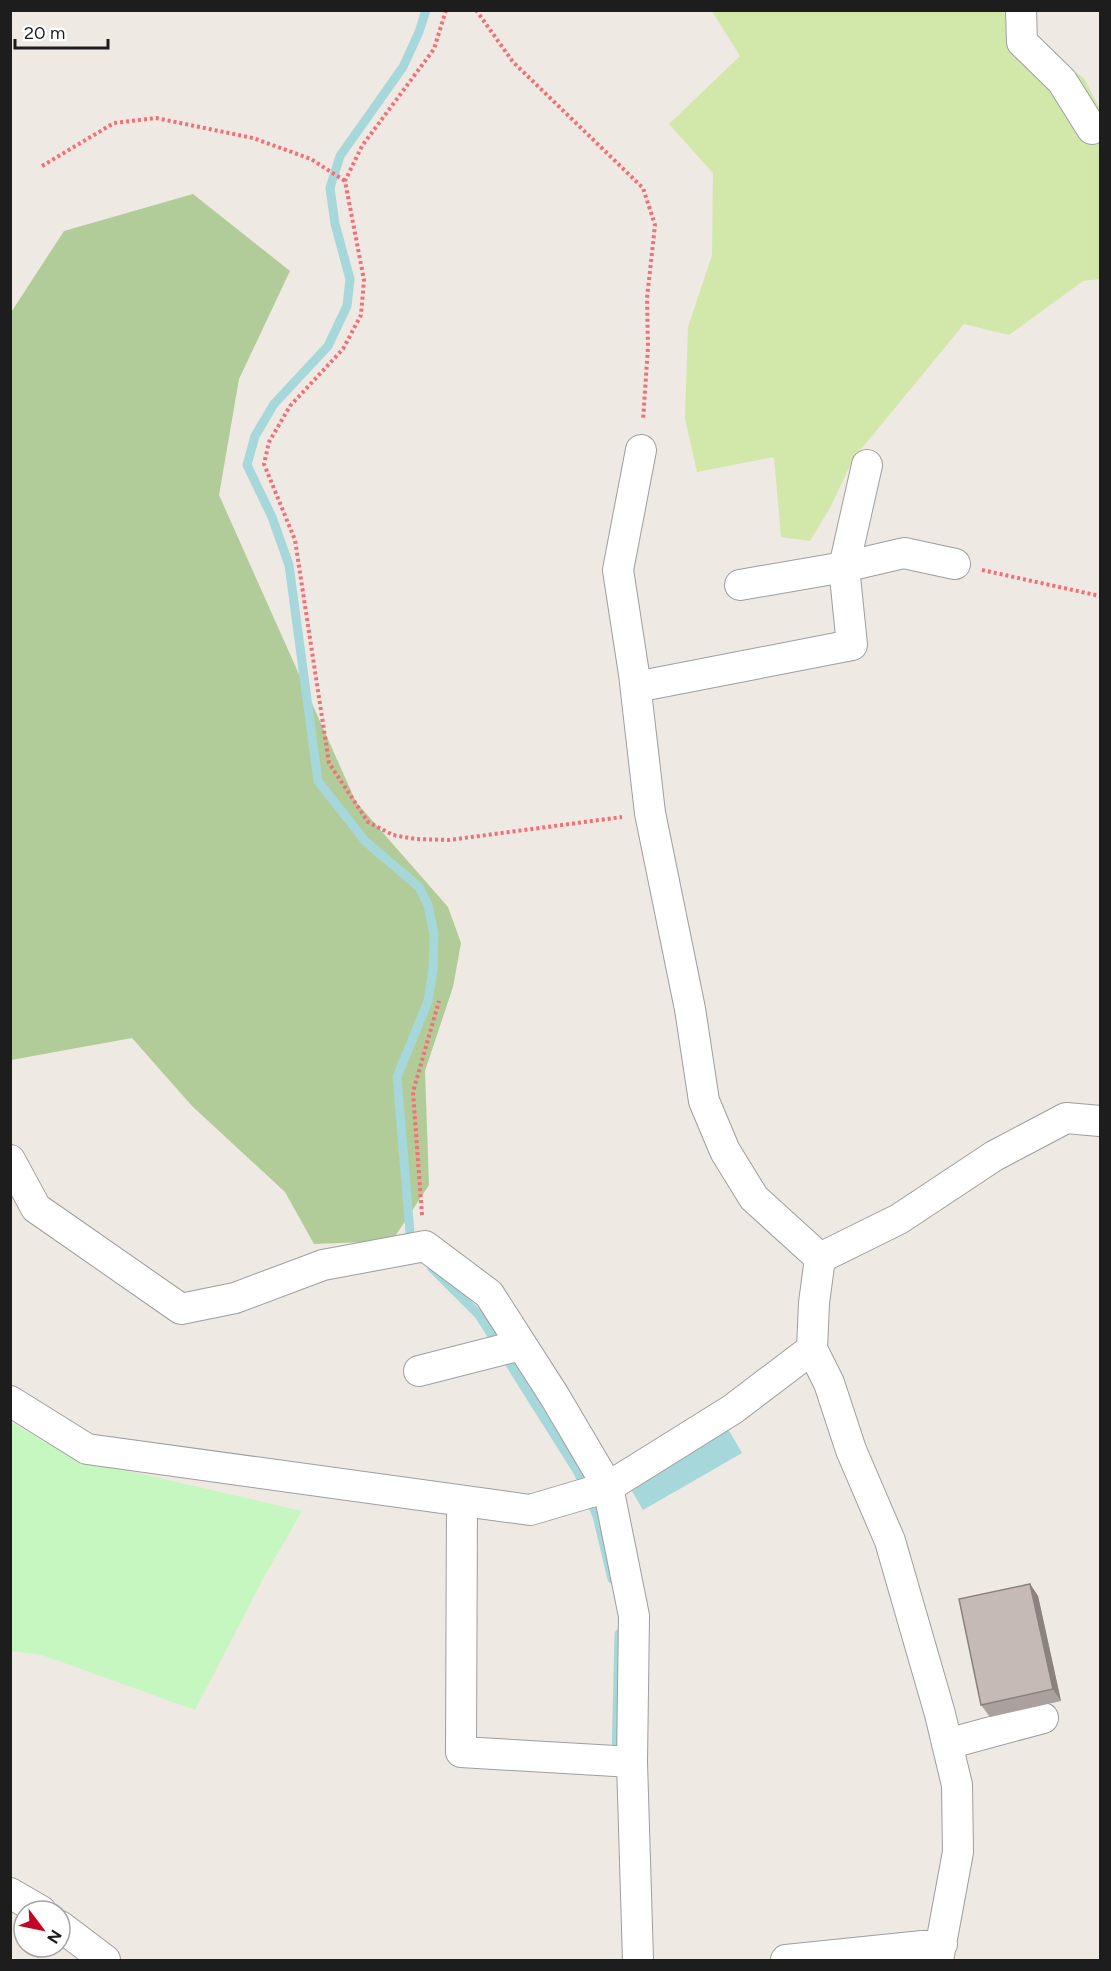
<svg xmlns="http://www.w3.org/2000/svg" width="1111" height="1971" font-family="Figtree,sans-serif">
	<style>
		.grass { fill: #d2e7aa }
		.forest { fill: #b1cc99 }
		.park { fill: #c6f7c1 }
		.water { fill: #a5d7db }
		.lines { fill: none; stroke-linecap: round; stroke-linejoin: round }
		.stream { stroke: #a5d7db; stroke-width: 9 }
		.minor-casing { stroke: #9e9e9e; stroke-width: 32 }
		.path { stroke: #f56d76; stroke-width: 4; stroke-dasharray: 3 3; stroke-linecap: butt }
		.minor { stroke: #fff; stroke-width: 30 }
		.wall { fill: #aaa09d }
		.shaded-wall { fill: #8b8280 }
		.building { fill: #c6bab7; stroke: #8b8280; stroke-width: 1.5 }
	</style>
	<rect width="100%" height="100%" fill="#eee9e3"/>
	<path class="grass" d="M712,11H1023L1037,47L1084,78L1100,109V279L1083,281L1009,335L964,324L853,459L831,506L810,541L781,537L774,457L697,472L685,418L688,327L712,255L713,173L669,124L740,56Z"/>
	<path class="forest" d="M193,194L290,271L239,379L219,495L356,802L448,907L461,943L453,987L425,1071L429,1185L392,1241L314,1244L285,1192L192,1106L132,1038L11,1060L10,314L64,231Z"/>
	<path class="park" d="M10,1422L77,1459L302,1511L264,1577L195,1710L42,1655L11,1651Z"/>
	<path class="water" d="M728,1429L742,1453L643,1510L629,1486Z"/>
	<g class="lines">
		<path class="stream" d="M411,1245L397,1077L428,1001L433,970L434,934L428,905L419,887L365,841L318,781L289,565L272,517L247,465L255,436L274,404L328,346L347,306L350,279L335,224L330,188L340,156L403,67L419,32L426,10
			M432,1268L479,1315L578,1472L597,1516L612,1579
			M616,1758L619,1634"/>
		<defs>
			<path id="minor" d="M1021,10L1022,42L1062,81L1092,129
				M641,450L618,570L634,674L650,813L690,1009L704,1101L725,1151L754,1198L820,1258
				M867,465L844,567L904,553L955,564
				M636,687L852,645L844,567L740,585
				M10,1160L36,1208L181,1309L235,1298L323,1265L425,1246L489,1294L555,1397L608,1487L530,1510L87,1449L10,1401
				M820,1258L814,1303L812,1349L829,1383L851,1450L890,1541L940,1714L957,1785L958,1852L938,1960
				M820,1258L899,1219L994,1156L1066,1118L1100,1121
				M419,1371L521,1345
				M462,1501L461,1752L632,1762
				M947,1744L1043,1718
				M10,1893L41,1911
				M60,1926L105,1960
				M638,1960L632,1762L634,1616L608,1487L733,1409L812,1349
				M786,1960L942,1944"/>
		</defs>
		<use href="#minor" class="minor-casing"/>
		<path class="path" d="M446,10L434,49L362,146L345,181L364,280L361,315L343,349L290,406L269,442L264,464L295,540L329,763L368,822L393,835L415,839L449,840L622,817
			M476,10L513,62L643,188L655,225L647,298L648,347L643,420
			M42,166L114,123L156,118L253,138L311,159L345,181
			M982,570L1100,596
			M422,1215L413,1092L439,1001"/>
		<use href="#minor" class="minor"/>
	</g>
	<path class="wall" d="M1030,1584L1038,1596L1061,1701L990,1717L981,1705Z"/>
	<path class="shaded-wall" d="M1030,1584L1038,1596L1061,1701L1053,1689Z"/>
	<path class="building" d="M1030,1584L1053,1689L981,1705L959,1599Z"/>
	<rect width="1111" height="1971" fill="none" stroke="#1d1d1d" stroke-width="24"/>
	<g transform="translate(42 1929) rotate(122)"><circle r="28" fill="#ffffff" stroke="#a5a5a5" stroke-width="1.5"/>
	<path d="M0-4.5L10 22L0 15L-10 22Z" fill="#c40626"/>
	<text y="-9" font-size="16" font-weight="bold" text-anchor="middle" fill="#1d1d1d">N</text>
	</g>
	<path d="M15 39v9h93v-9" fill="none" stroke="#1d1d1d" stroke-width="3"/>
	<text x="24" y="39" font-size="18" fill="#1d1d1d" stroke="#ffffff" stroke-width="4.5" paint-order="stroke">20 m</text>
</svg>
